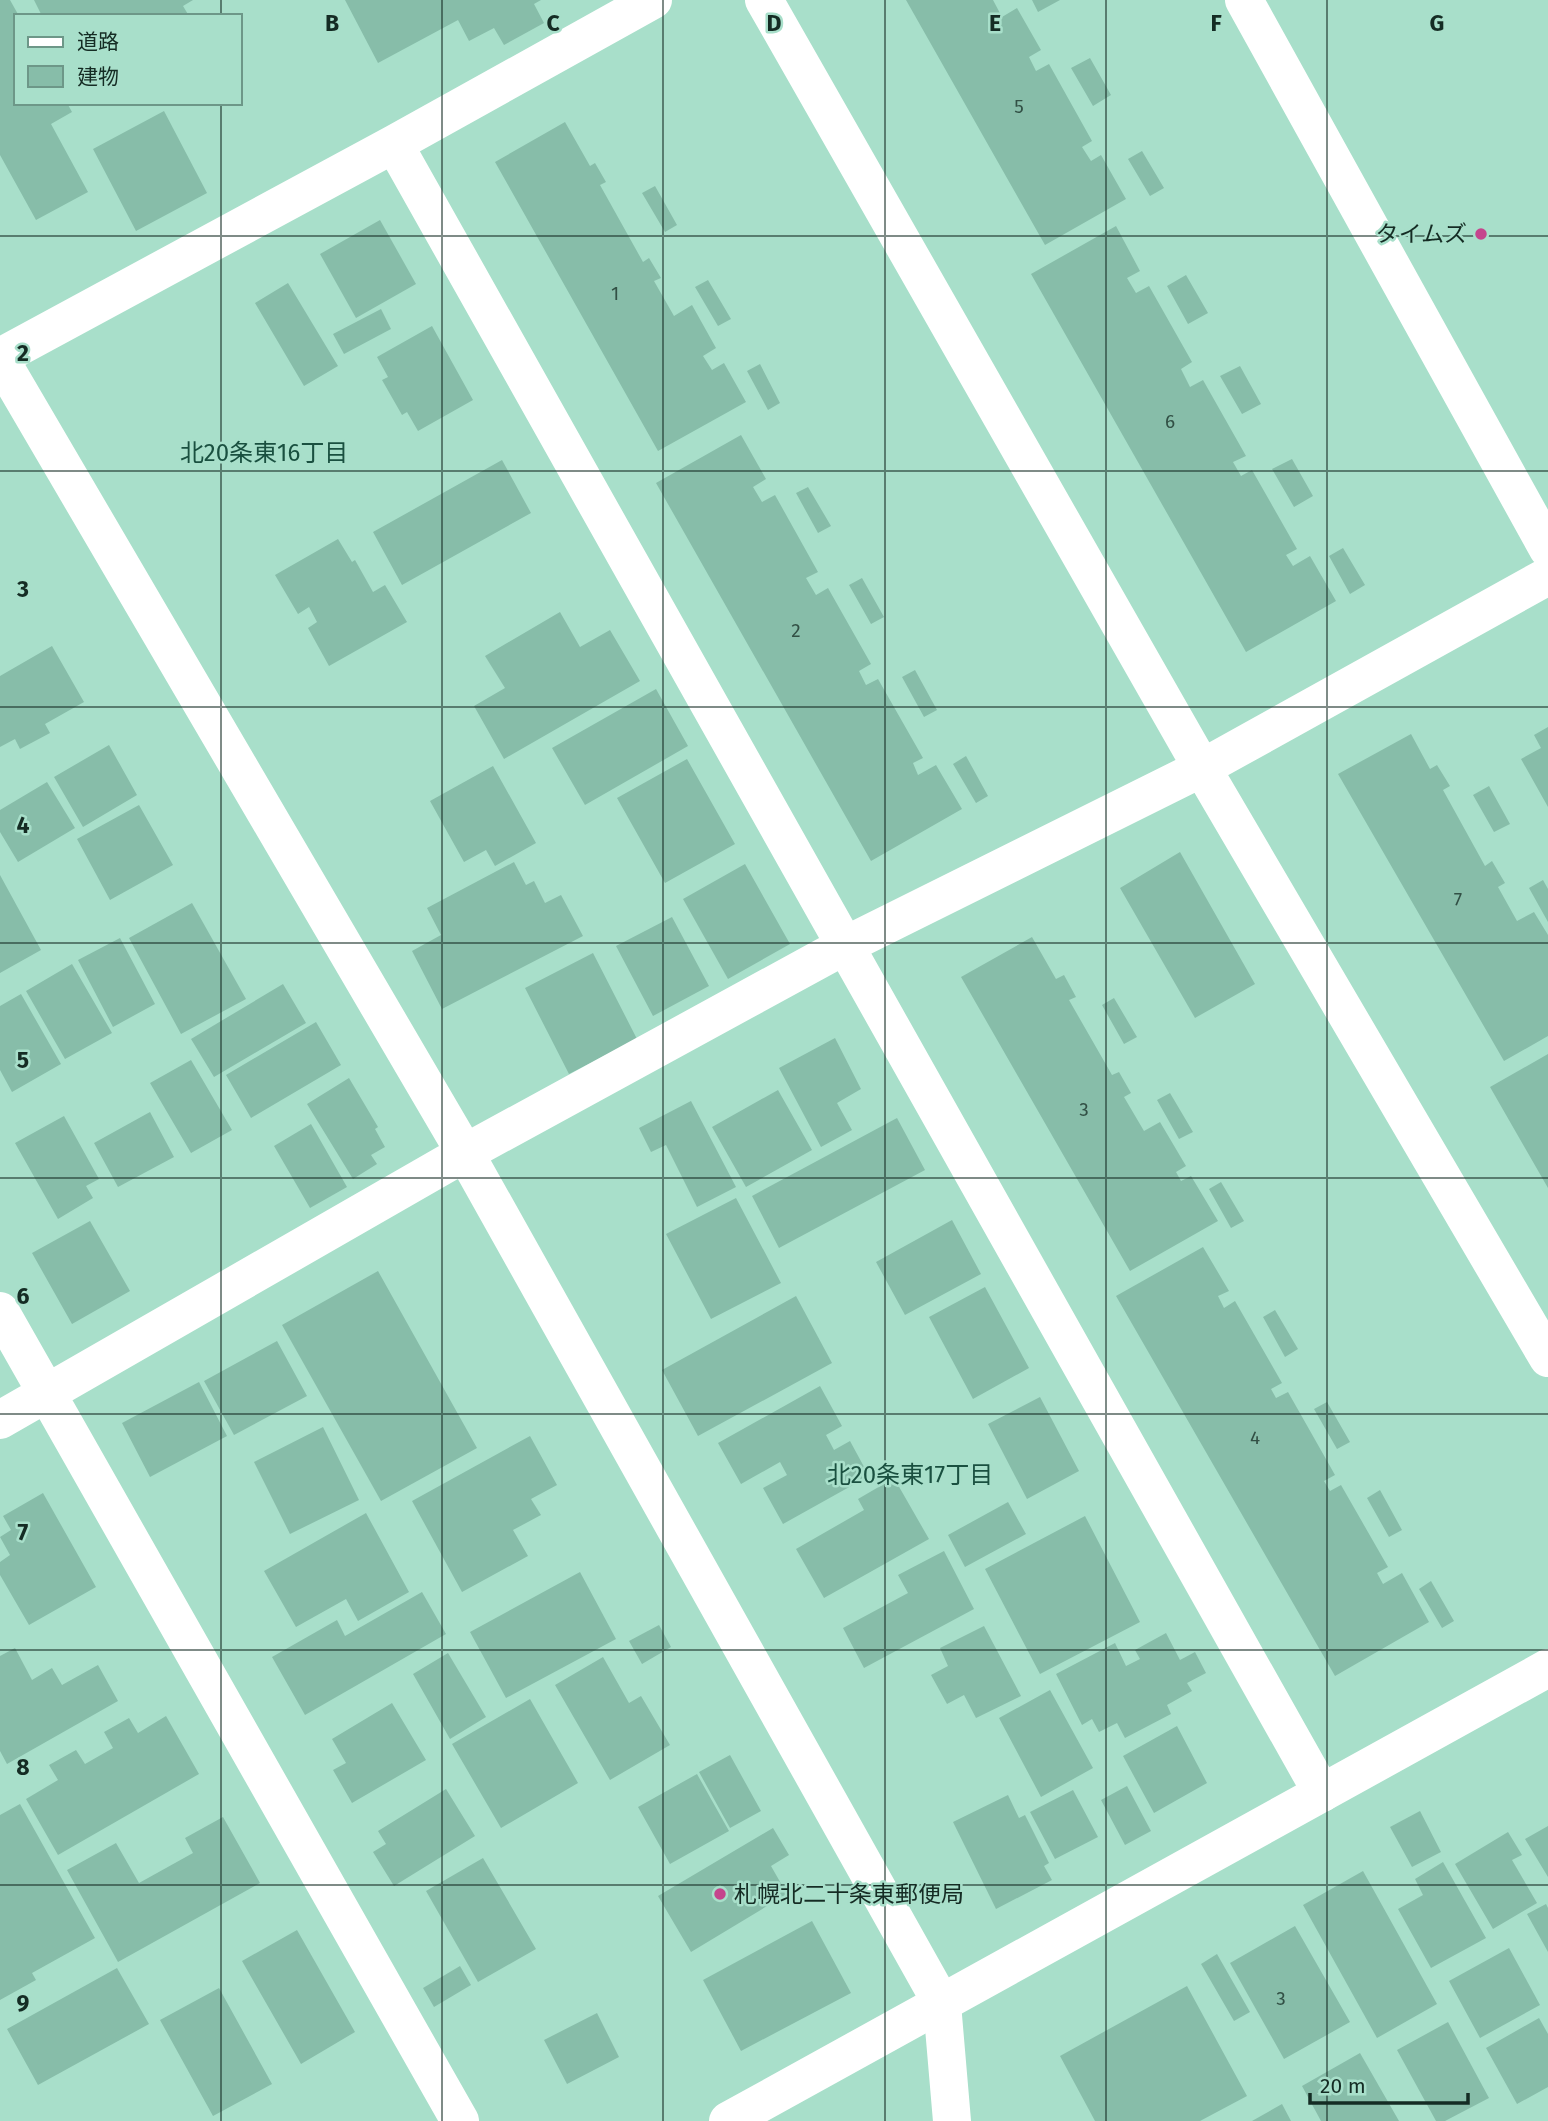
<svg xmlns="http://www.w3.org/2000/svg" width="1548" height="2121" font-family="'Fira Sans','Noto Sans JP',sans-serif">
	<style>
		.building { fill: #87bda9 }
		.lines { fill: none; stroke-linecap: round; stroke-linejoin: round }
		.minor { stroke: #fff; stroke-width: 38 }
		.tertiary { stroke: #fff; stroke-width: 38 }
		.grid { fill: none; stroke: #152c24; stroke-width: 2; stroke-opacity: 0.55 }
		.poi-dot { fill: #c5448d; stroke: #a8dfca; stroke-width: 2.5 }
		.labels { text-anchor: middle; stroke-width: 5; stroke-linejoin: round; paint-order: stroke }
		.number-label { font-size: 19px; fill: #325045 }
		.poi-label { font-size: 23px; fill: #152c24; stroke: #a8dfca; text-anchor: end }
		.neighbourhood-label { font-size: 24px; fill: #1a5040; stroke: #a8dfca }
		.grid-label { font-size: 23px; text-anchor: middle; font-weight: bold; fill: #152c24; stroke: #a8dfca; stroke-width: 5; stroke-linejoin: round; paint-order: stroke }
	</style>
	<rect width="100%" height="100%" fill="#a8dfca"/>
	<path class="building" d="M0,0H10L19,16H16V103H67L72,112L51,124L88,192L36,220L0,155Z
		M34,0H193L183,6L189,16H42Z
		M345,0H541L534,4L544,23L504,45L494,28L469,41L458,20L378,63Z
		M906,0H993L1002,17L1017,8L1041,50L1029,57L1036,71L1049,64L1092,141L1082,147L1091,161L1101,155L1126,199L1045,245Z
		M1032,0H1060L1038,12Z
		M1090,58L1111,95L1093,106L1071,68Z
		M164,111L207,193L136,231L93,149Z
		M565,122L590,166L595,163L606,182L600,185L643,262L649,258L661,278L654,281L674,316L692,305L716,348L703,356L712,370L724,363L746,402L658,451L495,162Z
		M1142,151L1164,188L1150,196L1128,159Z
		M655,186L677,225L665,232L642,193Z
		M380,220L416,284L356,318L320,254Z
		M1116,226L1140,271L1127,278L1136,293L1149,286L1192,362L1181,369L1190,387L1203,380L1246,456L1233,462L1241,476L1252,470L1297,549L1286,555L1293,566L1310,556L1336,601L1246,652L1031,274Z
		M1186,275L1208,313L1188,324L1167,286Z
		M708,280L731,319L718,326L695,287Z
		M288,283L338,366L304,386L255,303Z
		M381,309L391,329L344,354L333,334Z
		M432,326L473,400L418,431L407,412L402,415L382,380L388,377L377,357Z
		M760,364L780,403L768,410L747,371Z
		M1240,366L1261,404L1242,414L1220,376Z
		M741,435L766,479L753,487L762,502L775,495L818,572L806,578L816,595L828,588L871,664L859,671L866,685L878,679L923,758L913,763L918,775L936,765L962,809L871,861L656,483Z
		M1292,459L1313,496L1294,507L1272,469Z
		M502,460L531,513L402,585L373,532Z
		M808,487L831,526L818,533L796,493Z
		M338,539L352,562L355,560L373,592L385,585L407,622L329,666L308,628L317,622L309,607L298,614L275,575Z
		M1343,548L1365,585L1350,594L1329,556Z
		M862,578L884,617L871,624L849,585Z
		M560,612L580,647L610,630L640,681L504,759L474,706L505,688L485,656Z
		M52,646L84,702L45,724L50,733L20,749L15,739L0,747V676Z
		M915,670L937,710L924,717L902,677Z
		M656,689L688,746L585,805L552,748Z
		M1548,727V807L1521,759L1541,748L1534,735Z
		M1411,734L1430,769L1437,765L1450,786L1443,790L1485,866L1492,861L1505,883L1498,887L1517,921L1534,912L1548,935V1036L1504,1061L1338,774Z
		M109,745L137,795L83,827L54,777Z
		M966,756L988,796L976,803L953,764Z
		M687,759L735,844L665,883L617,798Z
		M493,766L536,843L495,866L486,850L464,862L430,801Z
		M47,782L75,828L18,862L0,832V810Z
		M1489,786L1510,824L1494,832L1473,795Z
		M139,805L173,865L110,900L77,839Z
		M1180,852L1255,984L1195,1018L1120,888Z
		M514,862L526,885L534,881L545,903L561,895L583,936L442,1009L412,951L441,935L427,908Z
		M745,864L790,944L728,979L683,899Z
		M0,875L41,950L0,973Z
		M1543,880L1548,889V922L1529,888Z
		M192,903L246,999L181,1034L129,938Z
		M672,917L709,986L653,1016L616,946Z
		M1032,937L1056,979L1064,975L1076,997L1069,1000L1112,1075L1119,1072L1131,1093L1124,1097L1144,1131L1160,1122L1186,1166L1176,1172L1181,1181L1191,1176L1218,1221L1130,1271L961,977Z
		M120,938L155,1004L113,1027L78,960Z
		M593,953L637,1039L569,1074L525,988Z
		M72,964L112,1033L65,1059L26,991Z
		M283,984L306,1023L214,1077L191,1039Z
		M21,994L61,1064L12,1092L0,1070V1006Z
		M1114,998L1137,1037L1124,1044L1102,1005Z
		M316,1022L341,1065L251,1118L226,1075Z
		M835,1038L861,1089L837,1103L852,1130L821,1147L779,1068Z
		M1548,1054V1188L1490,1087Z
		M191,1060L232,1130L191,1153L150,1083Z
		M349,1078L378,1127L375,1129L385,1147L371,1155L377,1164L353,1179L307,1104Z
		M778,1090L812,1150L746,1187L712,1127Z
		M1170,1093L1193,1132L1179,1139L1157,1100Z
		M691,1101L736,1187L697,1207L666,1145L651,1152L639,1128Z
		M150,1112L174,1157L118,1187L94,1143Z
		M64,1116L99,1179L86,1186L93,1198L58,1219L15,1143Z
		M897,1118L925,1170L779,1248L752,1196Z
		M311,1124L347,1187L310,1208L274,1146Z
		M1221,1182L1244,1221L1231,1228L1209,1189Z
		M736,1198L781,1283L711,1319L666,1234Z
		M952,1220L981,1274L905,1315L876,1262Z
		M90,1221L130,1291L72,1324L32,1253Z
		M1203,1247L1229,1291L1218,1296L1224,1308L1235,1301L1282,1383L1271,1389L1276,1398L1288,1392L1335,1475L1324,1481L1330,1491L1341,1485L1388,1567L1377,1573L1383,1584L1402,1573L1429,1622L1335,1676L1116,1296Z
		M378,1271L477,1448L381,1501L282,1325Z
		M985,1287L1029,1368L973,1399L929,1317Z
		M796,1296L832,1363L698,1436L662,1370Z
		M1275,1310L1298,1349L1285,1357L1263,1317Z
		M277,1341L307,1396L234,1435L204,1381Z
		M199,1382L227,1436L150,1477L122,1423Z
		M820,1386L842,1426L826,1435L834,1450L850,1441L869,1476L783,1524L763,1488L787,1475L780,1462L741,1484L718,1443Z
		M1040,1397L1079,1471L1027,1499L988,1424Z
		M1327,1402L1350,1442L1337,1449L1314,1409Z
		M323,1427L359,1500L290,1534L254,1462Z
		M530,1436L557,1485L531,1499L541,1515L513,1530L528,1556L462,1592L412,1501Z
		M894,1478L929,1539L824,1598L796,1549L864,1510L858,1499Z
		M1380,1490L1402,1530L1389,1537L1367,1498Z
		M43,1493L96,1587L29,1625L0,1575V1562L10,1555L0,1537L11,1530L3,1516Z
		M1008,1502L1026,1534L965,1567L948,1535Z
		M366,1513L409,1592L358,1621L346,1599L296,1627L264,1571Z
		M1085,1516L1140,1622L1040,1674L985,1569Z
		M944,1551L974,1609L864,1668L843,1628L908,1593L898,1575Z
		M580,1572L616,1639L506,1698L470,1632Z
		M1431,1581L1454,1621L1442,1628L1419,1589Z
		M422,1592L446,1634L305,1715L272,1657L337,1620L345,1636Z
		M659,1625L671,1647L642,1664L629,1641Z
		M984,1626L1021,1696L976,1718L964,1695L947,1704L931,1675L948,1666L940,1648Z
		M1166,1633L1180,1660L1195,1652L1206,1673L1187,1683L1192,1691L1167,1705L1171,1714L1125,1738L1117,1723L1099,1732L1092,1719L1082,1725L1056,1674L1115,1643L1126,1666L1140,1659L1135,1650Z
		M15,1648L32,1680L52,1668L62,1685L98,1665L118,1701L7,1764L0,1751V1656Z
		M448,1653L486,1717L450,1739L413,1674Z
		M603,1657L629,1703L641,1696L670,1745L610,1780L555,1685Z
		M1050,1690L1093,1768L1041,1797L999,1718Z
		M530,1699L578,1783L501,1828L452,1744Z
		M392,1703L426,1760L352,1803L333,1770L346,1763L332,1739Z
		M166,1716L199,1774L58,1855L26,1799L58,1780L49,1765L76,1750L85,1764L113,1748L104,1732L129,1718L138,1733Z
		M1177,1726L1207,1783L1154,1813L1123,1756Z
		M730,1755L761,1811L730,1828L699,1772Z
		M697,1774L729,1831L670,1864L638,1807Z
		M1127,1786L1151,1831L1125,1845L1101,1800Z
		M446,1789L475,1836L394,1886L373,1852L386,1844L378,1831Z
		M1073,1790L1098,1837L1055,1859L1030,1812Z
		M1008,1795L1019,1818L1025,1815L1049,1863L1044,1866L1052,1880L996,1909L953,1822Z
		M20,1804L95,1938L32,1973L36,1980L0,2000V1815Z
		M1420,1811L1441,1852L1412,1867L1390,1827Z
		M223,1817L260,1883L118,1962L67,1870L116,1843L139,1883L193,1853L185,1838Z
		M1548,1826V1877L1525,1839Z
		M773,1828L789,1855L771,1866L787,1894L691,1952L658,1896Z
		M1508,1832L1522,1855L1512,1860L1537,1903L1493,1929L1455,1864Z
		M483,1858L536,1949L478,1982L426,1891Z
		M1443,1862L1486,1938L1431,1968L1398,1909L1423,1895L1415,1879Z
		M1363,1871L1437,2004L1377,2038L1303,1905Z
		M1546,1904L1548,1908V1952L1527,1914Z
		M812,1921L851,1993L741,2051L703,1980Z
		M1295,1926L1350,2022L1284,2059L1230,1963Z
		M297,1930L355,2032L301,2064L242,1961Z
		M1509,1948L1540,2005L1480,2038L1449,1981Z
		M1217,1954L1250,2012L1234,2021L1201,1964Z
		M460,1966L471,1985L434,2007L423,1988Z
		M117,1968L149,2024L38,2085L7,2029Z
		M1187,1986L1247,2096L1200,2121H1095L1060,2056Z
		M219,1988L272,2084L213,2116L160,2020Z
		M597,2013L619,2057L567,2084L544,2040Z
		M1539,2018L1548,2034V2087L1517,2104L1486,2048Z
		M1448,2022L1489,2098L1445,2121H1436L1397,2050Z
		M1360,2053L1399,2121H1321L1302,2086Z
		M1282,2104L1291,2121H1252Z"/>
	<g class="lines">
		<path class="minor" d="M764,0L1202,768L1548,1358
			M1244,0L1548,549
			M394,144L1322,1793
			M0,357L394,144L653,0
			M0,359L465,1153L942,2004L952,2121
			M0,1311L460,2121
			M0,1420L465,1153L846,945L1202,768L1548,576"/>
		<path class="tertiary" d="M728,2121L1548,1668"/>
	</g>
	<path class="grid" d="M221,0V16M442,0V2121M663,0V2121M885,0V2121M1106,0V2121M1327,0V2121M221,103V2121M0,236H1548M0,471H1548M0,707H1548M0,943H1548M0,1178H1548M0,1414H1548M0,1650H1548M0,1885H1548"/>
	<g class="poi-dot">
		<circle cx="1481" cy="234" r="7"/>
		<circle cx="720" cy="1894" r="7"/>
	</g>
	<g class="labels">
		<g class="number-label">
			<text x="1019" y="113">5</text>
			<text x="615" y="300">1</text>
			<text x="1170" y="428">6</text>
			<text x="796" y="637">2</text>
			<text x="1458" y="906">7</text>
			<text x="1084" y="1116">3</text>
			<text x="1255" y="1444">4</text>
			<text x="1281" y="2005">3</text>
		</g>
		<g class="poi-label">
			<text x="1467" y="242">タイムズ</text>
			<text x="734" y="1902" text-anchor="start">札幌北二十条東郵便局</text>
		</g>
		<g class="neighbourhood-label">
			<text x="264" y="461">北20条東16丁目</text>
			<text x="910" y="1483">北20条東17丁目</text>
		</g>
	</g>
	<g class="grid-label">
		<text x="332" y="31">B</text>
		<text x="553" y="31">C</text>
		<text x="774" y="31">D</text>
		<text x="995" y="31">E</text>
		<text x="1216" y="31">F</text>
		<text x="1437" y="31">G</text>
		<text x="23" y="361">2</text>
		<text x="23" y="597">3</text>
		<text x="23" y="833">4</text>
		<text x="23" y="1068">5</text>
		<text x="23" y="1304">6</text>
		<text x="23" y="1540">7</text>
		<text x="23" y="1775">8</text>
		<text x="23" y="2011">9</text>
	</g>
	<rect x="14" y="14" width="228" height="91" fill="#a8dfca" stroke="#6d9788" stroke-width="2"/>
	<rect x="28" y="37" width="35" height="10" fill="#ffffff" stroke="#6d9788" stroke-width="2"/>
	<text x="77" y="49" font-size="21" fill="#152c24">道路</text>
	<rect x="28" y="66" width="35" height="21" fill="#87bda9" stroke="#6d9788" stroke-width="2"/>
	<text x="77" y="84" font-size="21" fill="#152c24">建物</text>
	<path d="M1310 2093v10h158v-10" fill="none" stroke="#152c24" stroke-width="3.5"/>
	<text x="1320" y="2093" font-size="21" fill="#152c24" stroke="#a8dfca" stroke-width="5" paint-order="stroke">20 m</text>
</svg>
